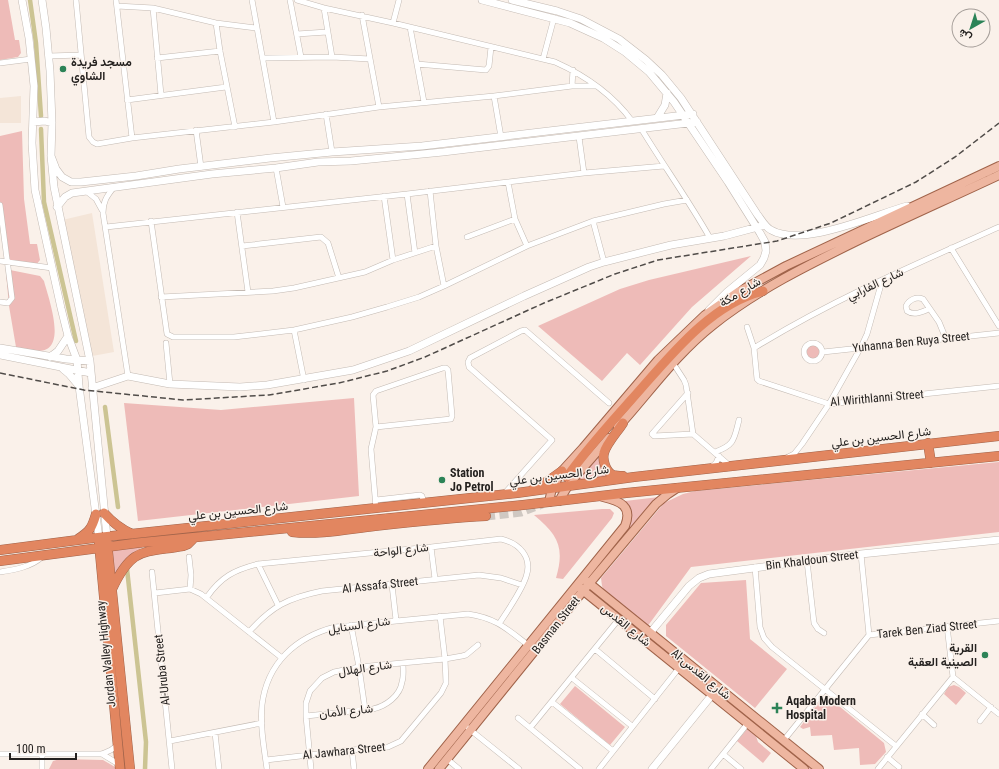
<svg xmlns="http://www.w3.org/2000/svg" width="999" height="769" font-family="'Roboto Condensed',Vazirmatn,sans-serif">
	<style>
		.built { fill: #f4e5d8 }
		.green { fill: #eebbb8 }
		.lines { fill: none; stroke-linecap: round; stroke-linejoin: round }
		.canal { stroke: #ccc493; stroke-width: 4.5 }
		.highway-tunnel { stroke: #cfc8c2; stroke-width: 9; stroke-dasharray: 9 4.5; stroke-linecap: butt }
		.street-casing { stroke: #c3bab3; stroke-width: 6 }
		.secondary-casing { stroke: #c3bab3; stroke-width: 8 }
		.primary-casing { stroke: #a0634a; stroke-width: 10 }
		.highway-casing { stroke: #a0634a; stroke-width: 10 }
		.street { stroke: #fff; stroke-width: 5 }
		.secondary { stroke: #fff; stroke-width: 7 }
		.primary { stroke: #eeb6a0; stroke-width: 8 }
		.highway { stroke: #e28660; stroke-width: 9 }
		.rail { stroke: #504c49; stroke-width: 1.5; stroke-dasharray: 6 3; stroke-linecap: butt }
		.poi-dot { fill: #2c8357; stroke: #faf1ea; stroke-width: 1.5 }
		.labels { text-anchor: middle; stroke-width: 3; stroke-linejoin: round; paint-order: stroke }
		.poi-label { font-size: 12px; font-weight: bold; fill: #252220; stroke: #faf1ea; text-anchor: start }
		.street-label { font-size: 12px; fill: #252220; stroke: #faf1ea }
	</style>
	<rect width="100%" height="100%" fill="#faf1ea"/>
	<path class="built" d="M21,96V123H0V98Z
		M92,213L114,352L87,357L58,221Z"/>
	<path class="green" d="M0,0H8L15,40H19L21,53L18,57L0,60Z
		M22,131L24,199L30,244H37L40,260L36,265L9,261L0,203V136Z
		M751,256L692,307L640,365L627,353L602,381L538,326L620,289L649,280Z
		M10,270L40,276L44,281C48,297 69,352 38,351C31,351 23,348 16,347L9,306L6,273Z
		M805 352a8 8 0 1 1 16 0a8 8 0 1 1-16 0Z
		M354,398L359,496L138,521L124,403L221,410Z
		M598,456L608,477L577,481Z
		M999,462V532L691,567L647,627L605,592L602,586L601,578L664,503L683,494L695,491Z
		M659,497L589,579L588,578C602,561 615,543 629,525V507L625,501Z
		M602,509H610L614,513L612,518L563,579L556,578C565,547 558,535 534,515Z
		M147,545C131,553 122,561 114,576L112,549Z
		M746,580L750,639L787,669L755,708L666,636V625L701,583Z
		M592,589L712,685L709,688L589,592Z
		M954,685L959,687L966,693L956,705L944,694L948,687Z
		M575,686L625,727L610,745L560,704Z
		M720,695H722L815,769H809L720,697Z
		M828,697L884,743L886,752L875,764L860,765L859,748L834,750L832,735L811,736L810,727L803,729L800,727L821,700Z
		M747,729L756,736L758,742L771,753L763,763L737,741Z
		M60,759L103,760L115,767V769H49L53,761Z"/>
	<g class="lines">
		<path class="canal" d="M30,0L36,43L41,116
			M41,129L44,202L76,341
			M105,407L118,507
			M127,569L146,742L145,769"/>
		<path class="highway-tunnel" d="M486,516L521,512L542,504"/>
		<defs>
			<path id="street" d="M76,0L89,137L93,142L97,144L132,138L274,122L379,107L494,96L572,86H595
				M116,0L132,138
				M252,0L274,122
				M290,0L301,57
				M297,0L324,8L393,23L555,62C584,75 613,95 632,121
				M117,6L153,8L216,23L256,28
				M153,8L161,95
				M324,8L332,57
				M362,15L379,107
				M216,23L220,51L235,127
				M393,23L399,0
				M410,27L424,102
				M297,34L327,32
				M49,56L81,55
				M157,58L220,51
				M264,58L332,57L370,59
				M543,59L554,18
				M0,63L31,59
				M417,64L486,70L489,66L491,47
				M572,86L573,70
				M494,96L501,137
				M127,100L226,87
				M326,114L332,152
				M196,130L201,167
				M642,130C664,166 689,201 710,238
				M579,137L584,173
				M276,168L283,207
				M508,182L515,219L527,246
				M114,187C107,196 103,201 103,213L128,376
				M86,191L96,199L102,210
				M430,191L436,246L444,286
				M407,194L415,253
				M384,196L393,260
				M0,205L12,298L8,303L0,302
				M237,212L248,292
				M151,221L167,334L173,337H234L294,330L352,317L387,307L419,297L444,286L527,246L593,221L664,204L687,200
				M593,221L604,262
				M106,227L407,194L584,173L664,166
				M467,237L515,219
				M242,246L321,237L328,243L339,278
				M951,248L999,326
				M0,261L52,268
				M161,297L273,291L294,288L365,272L393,260L436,246
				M929,309C922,312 914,316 907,311L906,306C909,300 916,296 923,299L939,322L946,339
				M747,327L754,348L757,379L759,381L829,404L999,386
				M294,330L304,380
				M804 352a9 9 0 1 1 18 0a9 9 0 1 1-18 0Z
				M166,343L170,384
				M754,348C832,300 916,264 999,227
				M823,352L999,333
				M673,363L684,380L686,385L693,434L730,466
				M688,393L652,434L654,436L693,434
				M376,427L451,419L452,416L448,370L446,368H443L376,391L373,395L376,427L371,449L376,508
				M715,452C735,445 734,439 739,420
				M788,457L794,454L802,444L829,404L861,347L867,334L882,281
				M711,467L716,463L719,456
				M504,494L552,440L469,367L468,362L470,358L521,331L525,330L609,403
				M376,500L420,495L422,496L424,503
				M431,547L435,579
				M861,554L869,635
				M189,557L191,575L190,589
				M807,561L814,623L818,629L824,633
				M258,564L278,605
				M755,567L760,627L764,638L772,647L896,746
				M0,572C14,570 31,567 42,557
				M152,572L172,769
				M392,585L396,620
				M155,593L190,589L201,594L282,658
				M207,597C221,577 234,570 258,564L431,547L501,539C519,543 533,557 526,577C521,592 508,610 499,624
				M351,625L359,667L365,709
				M947,626L953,677
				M249,632C272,606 288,598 322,591L479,575L501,578L522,585
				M595,649L655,699
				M953,677L999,714
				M572,678L632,726
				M552,702L613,751
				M922,714L934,725
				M306,716L373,709C386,706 400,696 402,682C404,676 403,669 403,663
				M518,718L580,769
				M980,721L991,707
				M468,728L519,769
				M530,728L619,619
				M215,733L219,769
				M784,740L869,635L999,621
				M170,741L262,723
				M352,750L354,769
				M0,754H102L111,750L118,745
				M102,754L120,765
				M723,754L741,769
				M42,755V769
				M887,757L899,767
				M447,759L459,769
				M266,760L352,750L388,747L401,741L441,693L446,683L445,659L440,616
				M267,769C264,748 260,726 262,705C267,663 296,637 335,627L468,614C496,618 507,629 528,645
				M311,769L306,716V703L310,691L322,678L334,672L359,667L445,659L462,656L466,655L478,645
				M599,769L679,668
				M711,769L748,723
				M878,769L953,677"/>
			<path id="secondary" d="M22,0L29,38L34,86L32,143L35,190L61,308L68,336L77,360L79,386L99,538
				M42,0L46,28L50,71L52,123L51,156L54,187L90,361L107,537
				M482,0L570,23L603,38L625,52L649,72L674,102L728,182L760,233L765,242L766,251L764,258L760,265L727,292L709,310
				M512,0L557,11L581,19L619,39L646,60L662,75L681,98L757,214C761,219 765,227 771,230C802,248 874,215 907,206
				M657,118L665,105L667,93
				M33,122L45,121L52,123
				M51,156L56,169L62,177L71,182H81L136,176L179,169L270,158L332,152L422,146L693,114
				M57,207L65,197L72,193L212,174L276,168L318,162L351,161L443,152L697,122
				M0,348L66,359L90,361
				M0,355L91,373
				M50,357L58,351L68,336
				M63,369L69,374L79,386
				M92,388L128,376L170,384L240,387L267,385L353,370L409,351L524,296L589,267L604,262L671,245L724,236L765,225
				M650,633L689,586L699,578L709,574L861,554L999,540
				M652,769L716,690"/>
			<path id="primary" d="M618,427C649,393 676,354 713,325C757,290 808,265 859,240C905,218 952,197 999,175
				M559,501L569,484L609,438
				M549,502L552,488L562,471L583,448L658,360L705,315L738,292L786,266L999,166
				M585,580L819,769
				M580,588L804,769
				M428,769L625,526C633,506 620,501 603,497
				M439,769L583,591L656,504L668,494L677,488"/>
			<path id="highway" d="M623,423C618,431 606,444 604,453C602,460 606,472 613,475C616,476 620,476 623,476
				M928,443L931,463
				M567,477C586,450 609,425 631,400C667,360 709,304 763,291
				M534,488L548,481L562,471
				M104,513C112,522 121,529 132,534
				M292,532C319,535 348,529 375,526C412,522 449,518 486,516
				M78,539C90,531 92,528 96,514
				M107,542L130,769
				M99,543L120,769
				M0,550L93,538L517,493L634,477L999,436
				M0,561L137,543L523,505L626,493L999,456
				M112,589C132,547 142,553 183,546L188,544L193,539"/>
		</defs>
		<use href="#street" class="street-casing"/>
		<use href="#secondary" class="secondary-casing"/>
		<use href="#primary" class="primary-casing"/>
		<use href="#highway" class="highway-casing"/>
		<use href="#street" class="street"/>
		<use href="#secondary" class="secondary"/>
		<use href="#primary" class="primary"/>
		<use href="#highway" class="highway"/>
		<path class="rail" d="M0,373L84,390L183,400L269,395L339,383L387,371L425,357L544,303L615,274L658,260L777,241L831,223L916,182L955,157L999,123"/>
	</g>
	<g class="poi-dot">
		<circle cx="63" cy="69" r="4"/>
		<circle cx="442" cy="480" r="4"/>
		<circle cx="985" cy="655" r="4"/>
		<path d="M775 702h4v4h4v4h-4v4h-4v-4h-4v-4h4z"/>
	</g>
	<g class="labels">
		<g class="poi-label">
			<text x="71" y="66">مسجد فريدة<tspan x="71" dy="14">الشاوي</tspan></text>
			<text x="450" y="477">Station<tspan x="450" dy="14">Jo Petrol</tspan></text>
			<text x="977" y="652" text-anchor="end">القرية<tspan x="977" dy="14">الصينية العقبة</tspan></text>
			<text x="786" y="705">Aqaba Modern<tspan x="786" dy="14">Hospital</tspan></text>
		</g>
		<g class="street-label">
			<text transform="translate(875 284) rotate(-25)" y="4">شارع الفارابي</text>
			<text transform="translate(740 292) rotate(-31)" y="4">شارع مكة</text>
			<text transform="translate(911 342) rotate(-6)" y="4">Yuhanna Ben Ruya Street</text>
			<text transform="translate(877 398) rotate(-5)" y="4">Al Wirithlanni Street</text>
			<text transform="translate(881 437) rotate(-7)" y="4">شارع الحسين بن علي</text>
			<text transform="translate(559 475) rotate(-7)" y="4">شارع الحسين بن علي</text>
			<text transform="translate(238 511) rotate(-6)" y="4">شارع الحسين بن علي</text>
			<text transform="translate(401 550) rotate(-6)" y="4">شارع الواحة</text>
			<text transform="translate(812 560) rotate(-7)" y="4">Bin Khaldoun Street</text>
			<text transform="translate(380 585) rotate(-6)" y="4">Al Assafa Street</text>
			<text transform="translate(359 625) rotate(-8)" y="4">شارع السنايل</text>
			<text transform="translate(556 625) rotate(-52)" y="4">Basman Street</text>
			<text transform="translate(626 625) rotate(39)" y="4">شارع القدس</text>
			<text transform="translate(927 629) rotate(-6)" y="4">Tarek Ben Ziad Street</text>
			<text transform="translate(106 654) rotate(-96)" y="4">Jordan Valley Highway</text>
			<text transform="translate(365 668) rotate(-8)" y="4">شارع الهلال</text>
			<text transform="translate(162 670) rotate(-96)" y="4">Al-Uruba Street</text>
			<text transform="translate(701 674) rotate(39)" y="4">Al-شارع القدس</text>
			<text transform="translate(346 711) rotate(-6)" y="4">شارع الأمان</text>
			<text transform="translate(344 751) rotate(-6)" y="4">Al Jawhara Street</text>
		</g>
	</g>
	<g transform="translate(971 28) rotate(219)"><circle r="19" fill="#faf1ea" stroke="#a59e99"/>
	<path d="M0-3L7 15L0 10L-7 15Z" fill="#2c8357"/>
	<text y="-6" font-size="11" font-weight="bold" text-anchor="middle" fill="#252220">ش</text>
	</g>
	<path d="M10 753v6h66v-6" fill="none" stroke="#252220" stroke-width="2"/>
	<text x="16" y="753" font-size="12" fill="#252220" stroke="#faf1ea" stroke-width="3" paint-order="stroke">100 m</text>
</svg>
